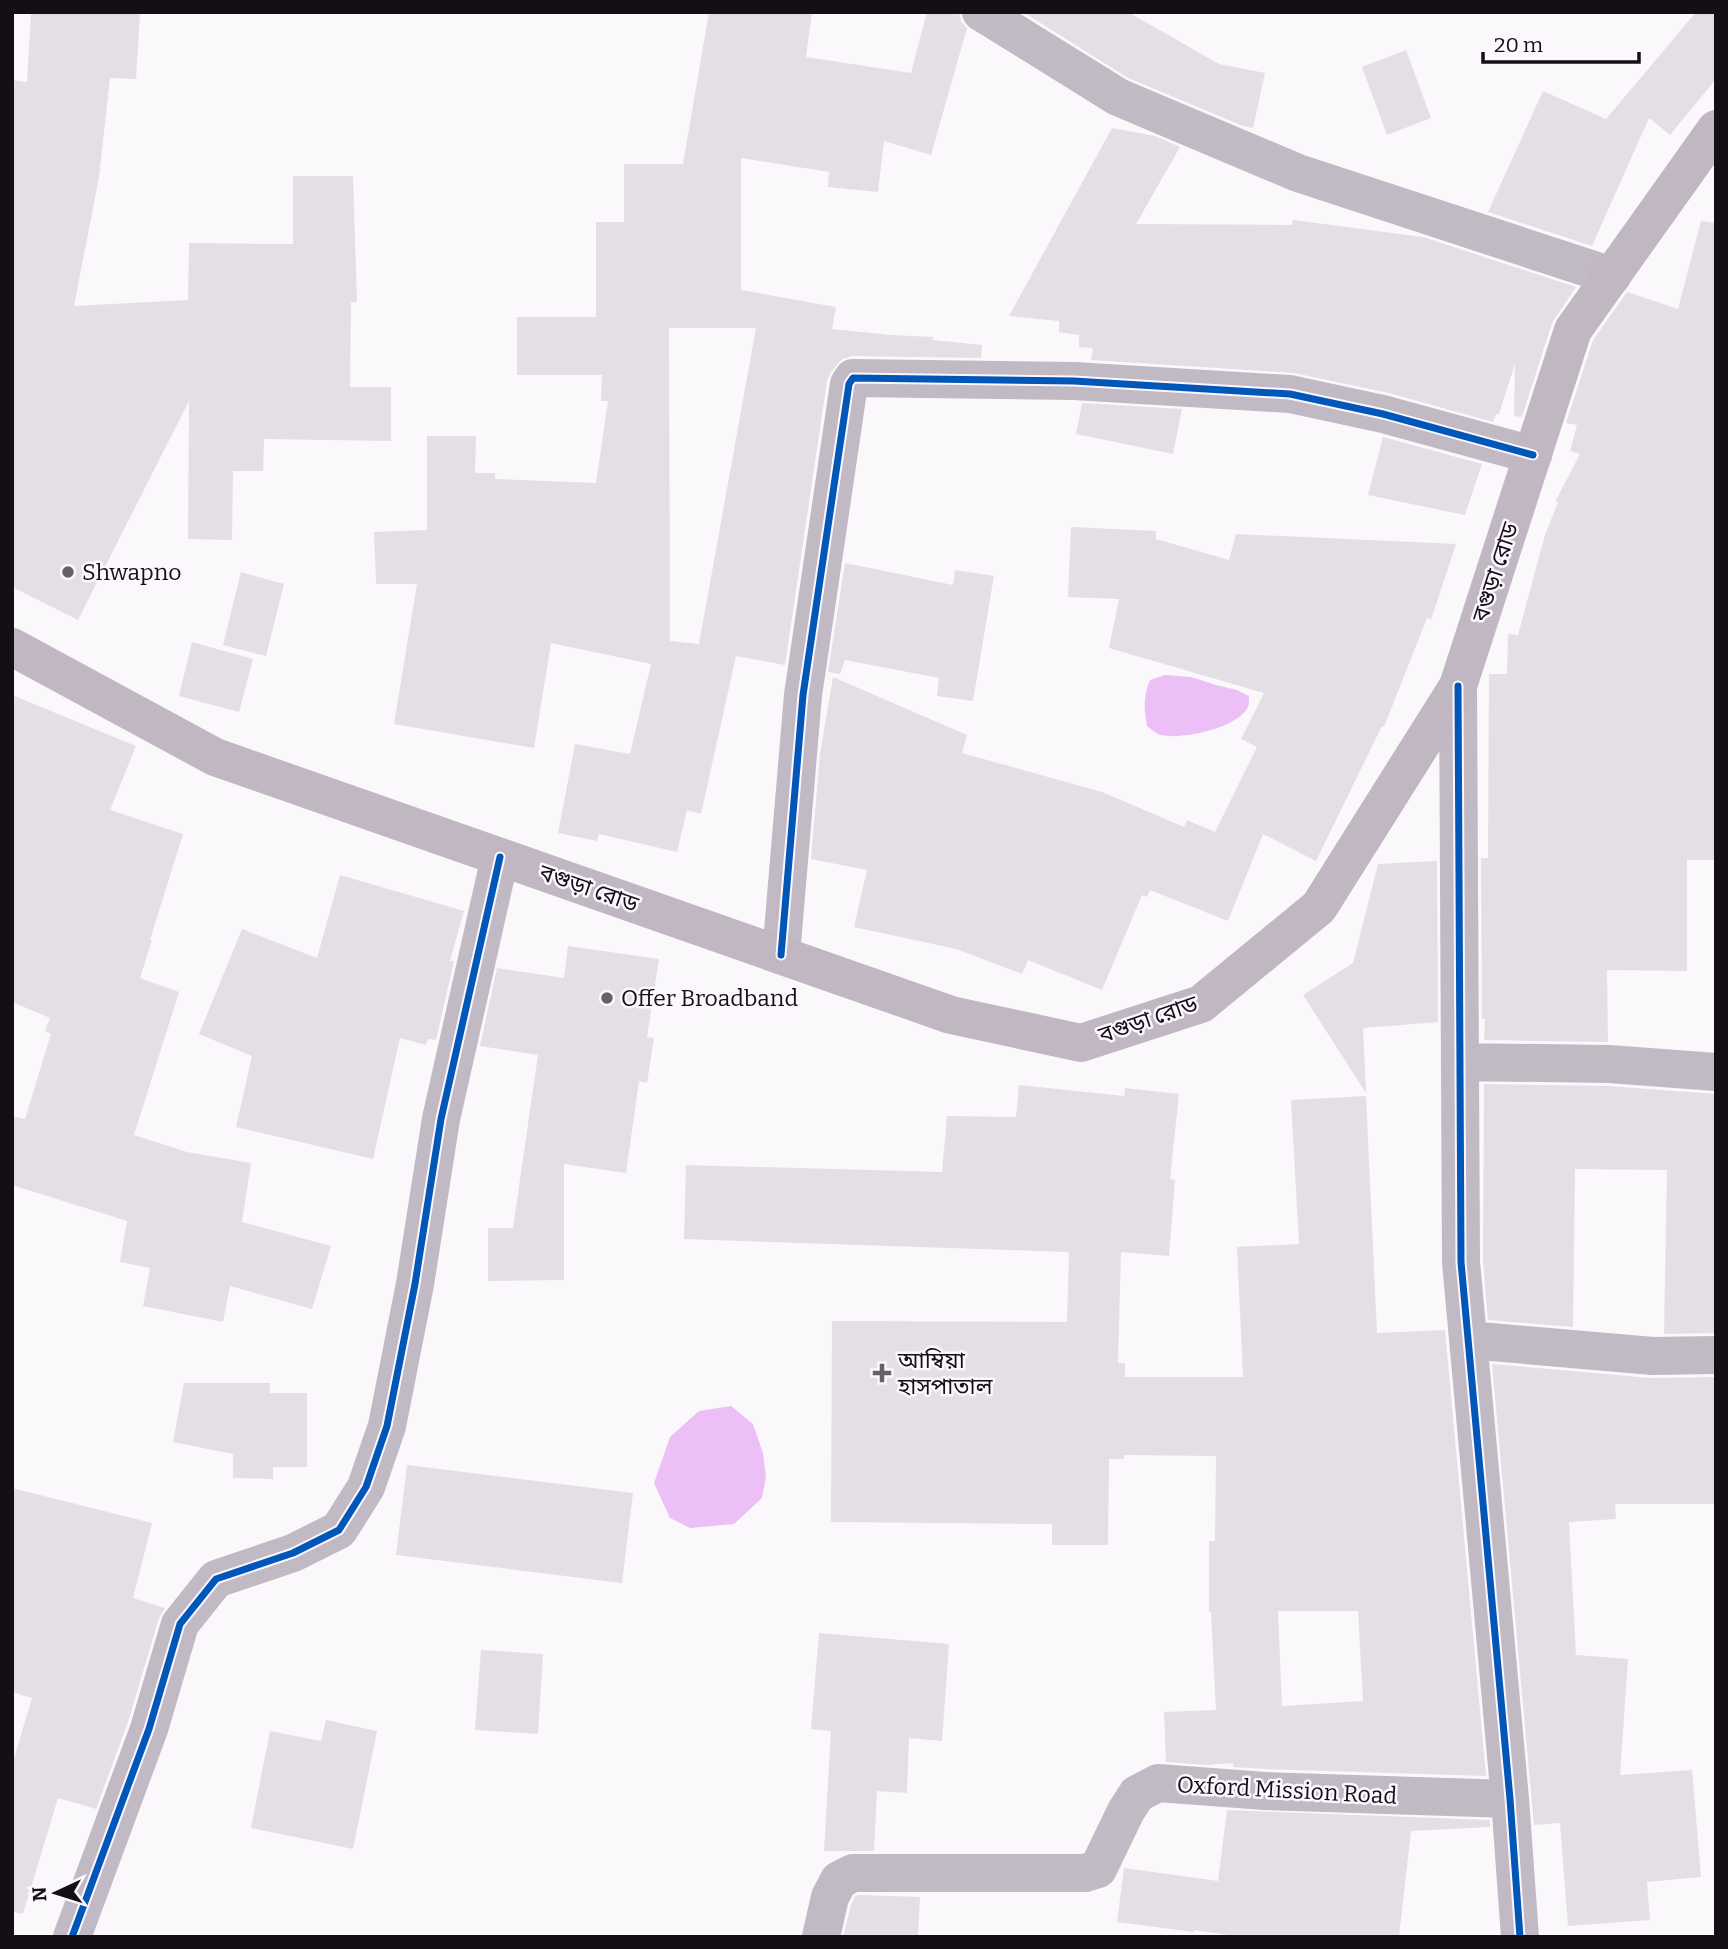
<svg xmlns="http://www.w3.org/2000/svg" width="1728" height="1949" font-family="Bitter,'Noto Sans Bengali',serif">
	<style>
		.water { fill: #ecbff7 }
		.building { fill: #e3dfe4; fill-rule: evenodd }
		.lines { fill: none; stroke-linecap: round; stroke-linejoin: round }
		.minor { stroke: #c1b9c4; stroke-width: 38 }
		.secondary { stroke: #c0b7c3; stroke-width: 38 }
		.cycleway-casing { stroke: #fcf6fe; stroke-width: 11 }
		.cycleway { stroke: #0057b8; stroke-width: 7 }
		.poi-dot { fill: #656166; stroke: #fcf6fe; stroke-width: 2.5 }
		.labels { text-anchor: middle; stroke-width: 5; stroke-linejoin: round; paint-order: stroke }
		.poi-label { font-size: 23px; fill: #140f16; stroke: #fcf6fe; text-anchor: start }
		.street-label { font-size: 23px; fill: #140f16; stroke: #fcf6fe }
	</style>
	<rect width="100%" height="100%" fill="#fbf8fc"/>
	<path class="water" d="M1165,675L1191,677L1216,685L1237,690L1249,696C1249,699 1249,704 1248,707C1238,728 1182,740 1161,735C1156,734 1151,729 1147,726C1144,709 1143,697 1150,680Z
		M731,1406L753,1424L763,1453L766,1477L762,1498L734,1524L690,1528L670,1518L654,1483L670,1437L699,1411Z"/>
	<path class="building" d="M31,12H140L136,79L110,78L99,177L74,306L188,300L189,243L293,244V176H353L357,302H351L350,387H391V441L264,439L263,471H233L232,540L188,539L189,401L78,620L12,587V80L27,82Z
		M709,12H812L806,57L911,73L927,12H959L961,22L967,28L931,155L884,141L878,192L828,187L829,172L741,158V290L836,307L832,329L891,335L933,337V340L982,345L981,358L853,356L842,359L831,372L827,381L785,665L736,656L701,814L687,810L677,852L599,834L597,841L558,833L575,744L630,754L651,664L551,643L534,748L394,724L417,584H376L374,532L427,530V436H476L475,473H495V479L596,483L608,401H601L602,375H517V317H596V222H624V164H683ZM669,328H756L699,644L670,641Z
		M1023,12H1128L1219,64L1265,73L1253,128L1243,126L1128,78Z
		M1696,12H1716V79L1670,135L1649,118L1592,246L1488,212L1543,91L1606,119Z
		M1406,50L1431,118L1387,135L1362,67Z
		M1112,128L1155,136L1180,147L1136,224L1292,225L1293,220L1423,237L1576,287L1552,323L1522,417L1514,416L1515,364L1499,414H1496L1493,422L1389,393L1294,373L1091,360L1093,348L1079,347V335L1059,332V321L1009,316Z
		M1701,221L1716,223V860H1687V971L1607,970L1608,1042L1484,1040L1485,1019H1482L1481,858H1488L1489,674H1507L1508,634L1518,635L1545,535L1558,502H1555L1580,454L1570,451L1577,425L1566,423L1593,340L1627,292L1678,309Z
		M1082,403L1182,409L1173,454L1076,434Z
		M1383,437L1482,464L1465,515L1368,495Z
		M1071,527L1156,531V539L1229,560L1236,534L1456,544L1431,620L1427,618L1384,727L1382,726L1316,861L1263,834L1228,921L1150,890L1147,897L1142,895L1102,990L1028,960L1022,974L956,949L854,927L867,870L811,859L820,754L833,677L967,735L962,753L1102,792L1184,827L1187,820L1215,832L1257,747L1241,739L1264,693L1109,648L1119,599L1068,597Z
		M845,563L953,585L955,570L994,576L973,701L937,696L939,678L845,660L840,674L828,672Z
		M241,572L284,584L266,656L223,645Z
		M192,642L253,659L239,712L179,696Z
		M12,695L136,746L110,810L183,834L150,940H152L140,978L179,992L134,1135L187,1152L251,1163L242,1222L331,1246L312,1309L230,1286L223,1322L143,1306L150,1268L120,1262L127,1221L12,1185V1116L25,1119L51,1034L45,1031L50,1018L12,1002Z
		M1437,861L1438,1022L1363,1028L1366,1093L1303,995L1353,963L1378,864Z
		M340,875L464,911L450,961H454L436,1040L428,1039L426,1045L400,1038L373,1159L236,1127L252,1056L199,1034L242,929L317,958Z
		M568,946L659,959L647,1037L654,1038L647,1083L639,1081L626,1173L564,1164V1280L488,1281V1228H513L538,1055L480,1046L497,968L564,978Z
		M1484,1084L1608,1086L1716,1094V1333L1664,1334L1667,1170L1575,1169L1573,1327L1488,1320L1483,1261Z
		M1019,1085L1124,1096L1125,1088L1179,1094L1170,1179L1175,1180L1169,1256L1121,1252L1118,1363H1125V1377H1243L1237,1247L1299,1244L1291,1100L1366,1096L1377,1333L1445,1330L1486,1776L1266,1769L1233,1767V1763L1206,1765L1166,1762L1164,1712L1216,1710L1211,1612H1209V1541H1215L1216,1456L1124,1455V1459H1109L1108,1545H1052V1524L831,1522L832,1321L1067,1322L1069,1252L684,1239L686,1165L942,1172L947,1116L1016,1117ZM1278,1611H1358L1363,1701L1282,1706Z
		M1492,1364L1651,1378L1716,1377V1504H1615L1616,1519L1569,1522L1576,1655L1628,1659L1620,1775L1692,1770L1701,1877L1647,1882L1650,1920L1568,1926L1560,1823L1534,1825Z
		M184,1383H270V1393H307V1467H273V1479L233,1478V1454L173,1442Z
		M407,1465L633,1493L622,1583L396,1555Z
		M12,1488L152,1523L133,1598L165,1608L159,1618L128,1722L96,1809L58,1798L23,1914L12,1912V1765L32,1698L12,1692Z
		M819,1633L949,1644L942,1741L909,1738L907,1793L877,1791L874,1851H824L831,1731L811,1729Z
		M481,1650L543,1654L538,1734L475,1730Z
		M326,1720L377,1731L353,1849L251,1828L270,1731L321,1741Z
		M1227,1810L1490,1820V1827L1411,1831L1399,1937H1243L1194,1930V1932L1117,1922L1124,1868L1218,1881Z
		M858,1895L920,1897L918,1937H843L851,1905L855,1896Z"/>
	<g class="lines">
		<path class="minor" d="M981,12L1118,97L1298,173L1612,276
			M1458,686L1461,1262L1510,1799L1520,1937
			M781,955L803,695L849,384L853,378L1074,381L1290,394L1383,414L1533,455
			M1460,1062L1609,1064L1716,1072
			M1468,1340L1653,1356L1716,1355
			M72,1937L149,1729L180,1624L216,1579L293,1553L339,1530L366,1487L387,1426L415,1284L441,1119L500,857
			M821,1937L830,1897L839,1880L853,1873H1085L1098,1869L1126,1811L1137,1794L1158,1783L1265,1791L1510,1799"/>
		<path class="secondary" d="M12,647L215,757L951,1015L1081,1043L1201,1004L1319,907L1458,686L1573,330L1716,129"/>
		<defs>
			<path id="cycleway" d="M1458,686L1461,1262L1510,1799L1520,1937
				M781,955L803,695L849,384L853,378L1074,381L1290,394L1383,414L1533,455
				M72,1937L149,1729L180,1624L216,1579L293,1553L339,1530L366,1487L387,1426L415,1284L441,1119L500,857"/>
		</defs>
		<use href="#cycleway" class="cycleway-casing"/>
		<use href="#cycleway" class="cycleway"/>
	</g>
	<g class="poi-dot">
		<circle cx="68" cy="572" r="7"/>
		<circle cx="607" cy="998" r="7"/>
		<path d="M878.5 1362.5h7v7h7v7h-7v7h-7v-7h-7v-7h7z"/>
	</g>
	<g class="labels">
		<g class="poi-label">
			<text x="82" y="580">Shwapno</text>
			<text x="621" y="1006">Offer Broadband</text>
			<text x="898" y="1368">আম্বিয়া<tspan x="898" dy="26">হাসপাতাল</tspan></text>
		</g>
		<g class="street-label">
			<text transform="translate(1495 572) rotate(-72)" y="8">বগুড়া রোড</text>
			<text transform="translate(589 888) rotate(19)" y="8">বগুড়া রোড</text>
			<text transform="translate(1148 1019) rotate(-19)" y="8">বগুড়া রোড</text>
			<text transform="translate(1287 1790) rotate(3)" y="8">Oxford Mission Road</text>
		</g>
	</g>
	<rect width="1728" height="1949" fill="none" stroke="#140f16" stroke-width="28"/>
	<g transform="translate(56 1893) rotate(266)" stroke="#fcf6fe" stroke-width="5" paint-order="stroke">
	<path d="M0-5L12 26L0 18L-12 26Z" fill="#140f16"/>
	<text y="-10" font-size="19" font-weight="bold" text-anchor="middle" fill="#140f16">N</text>
	</g>
	<path d="M1483 52v10h156v-10" fill="none" stroke="#140f16" stroke-width="3.5"/>
	<text x="1494" y="52" font-size="21" fill="#140f16" stroke="#fcf6fe" stroke-width="5" paint-order="stroke">20 m</text>
</svg>
